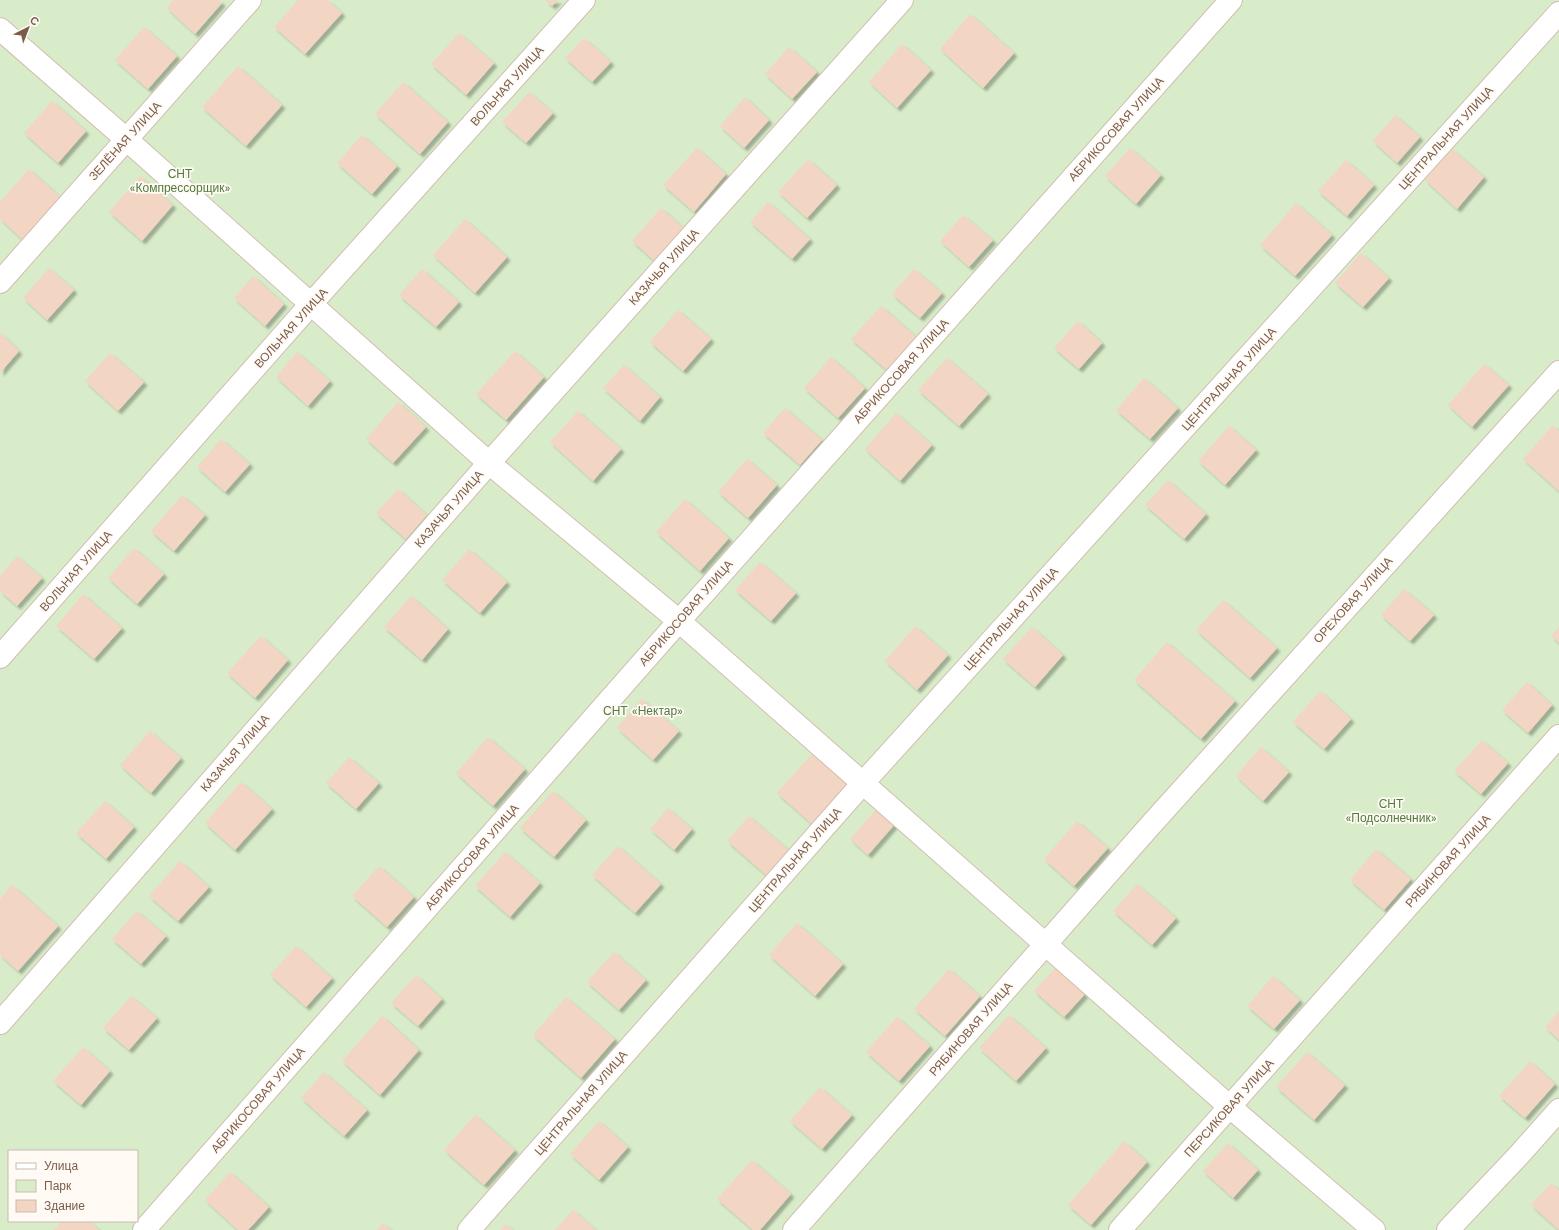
<svg xmlns="http://www.w3.org/2000/svg" width="1559" height="1230" font-family="'Work Sans',sans-serif">
	<style>
		.green { fill: #d8ecc9; fill-rule: evenodd }
		.building { fill: #f3d5c3; filter: url(#shadow) }
		.lines { fill: none; stroke-linecap: round; stroke-linejoin: round }
		.minor-casing { stroke: #d1beb0; stroke-width: 24 }
		.minor { stroke: #fff; stroke-width: 22 }
		.labels { text-anchor: middle; stroke-width: 3.5; stroke-linejoin: round; paint-order: stroke }
		.street-label { font-size: 12px; fill: #7a5c4d; stroke: #fffaf3 }
		.park-label { font-size: 12px; fill: #537a41; stroke: #fffaf3 }
	</style>
	<defs>
		<filter id="shadow"><feDropShadow dx="3.5" dy="3.5" stdDeviation="1" flood-color="#0004"/></filter>
	</defs>
	<rect width="100%" height="100%" fill="#fdf6ec"/>
	<path class="green" d="M0,0H1559V1230H0ZM9,1151H137V1221H9Z"/>
	<path class="building" d="M173,0H219L222,3L195,34L167,8Z
		M298,0H328L342,13L305,54L274,27Z
		M545,0H558L552,6Z
		M970,14L1014,53L983,88L940,49Z
		M144,27L177,56L148,89L115,60Z
		M459,33L494,63L466,95L431,64Z
		M584,38L611,62L592,82L565,58Z
		M902,44L931,70L897,108L869,82Z
		M789,47L817,72L792,99L765,74Z
		M238,66L282,105L246,146L202,107Z
		M403,82L448,122L420,154L375,114Z
		M529,92L553,113L526,143L502,122Z
		M745,97L769,120L744,148L720,126Z
		M52,101L86,131L58,163L24,133Z
		M1395,115L1420,137L1397,163L1373,141Z
		M362,135L397,166L372,194L337,163Z
		M697,148L726,174L694,212L663,185Z
		M1130,148L1161,175L1136,204L1105,176Z
		M1452,149L1484,177L1457,209L1425,180Z
		M808,159L837,185L807,218L778,192Z
		M1346,160L1374,185L1347,216L1318,191Z
		M29,169L61,198L23,240L0,219V202Z
		M140,176L173,205L142,241L109,212Z
		M768,202L810,239L792,259L750,222Z
		M1296,203L1332,235L1295,276L1260,245Z
		M661,208L686,230L657,263L632,241Z
		M963,215L993,240L969,267L940,241Z
		M465,219L507,257L475,293L433,255Z
		M1361,253L1389,278L1363,307L1335,283Z
		M49,268L74,290L47,320L23,298Z
		M422,269L459,302L436,327L399,295Z
		M914,269L942,293L920,318L892,294Z
		M253,276L284,304L265,326L234,298Z
		M881,306L917,338L888,371L851,339Z
		M678,310L711,339L683,371L650,342Z
		M1078,321L1102,343L1079,369L1054,348Z
		M0,333L19,351L0,373Z
		M515,351L544,377L506,420L476,394Z
		M297,352L330,381L308,406L276,377Z
		M110,353L144,382L118,411L85,381Z
		M831,357L865,388L838,418L804,388Z
		M947,358L988,394L959,426L918,390Z
		M1484,364L1509,385L1472,427L1448,405Z
		M624,365L660,397L640,421L603,388Z
		M1144,378L1178,408L1150,439L1116,410Z
		M398,402L426,427L393,463L366,439Z
		M785,408L822,440L800,465L763,433Z
		M578,411L621,449L593,481L550,442Z
		M896,413L932,445L900,481L865,449Z
		M1553,425L1559,431V491L1523,459Z
		M1229,426L1256,450L1225,485L1198,461Z
		M221,439L250,464L225,492L197,467Z
		M747,459L777,485L748,518L718,492Z
		M1168,480L1206,514L1184,539L1145,505Z
		M398,489L427,515L406,539L376,513Z
		M182,495L205,515L174,551L151,531Z
		M685,499L729,538L700,571L656,532Z
		M134,548L164,574L137,604L108,578Z
		M469,549L507,582L480,613L442,580Z
		M17,556L42,578L17,606L0,591V576Z
		M760,562L796,593L771,621L735,590Z
		M1404,589L1434,615L1410,641L1381,615Z
		M83,594L122,628L94,659L56,626Z
		M411,596L448,629L422,660L384,627Z
		M1223,600L1277,648L1250,678L1196,630Z
		M915,626L948,655L917,690L885,661Z
		M1032,627L1063,655L1035,687L1003,659Z
		M1559,627V643L1551,636Z
		M261,636L288,660L255,698L227,673Z
		M1167,642L1235,701L1201,739L1134,680Z
		M1527,682L1552,705L1528,733L1502,710Z
		M1320,691L1351,719L1324,749L1293,722Z
		M642,699L679,731L653,760L617,728Z
		M150,731L181,758L151,793L120,765Z
		M488,737L525,769L493,806L456,773Z
		M1482,740L1508,763L1481,794L1454,771Z
		M1261,747L1289,772L1263,801L1236,776Z
		M812,754L847,785L812,824L777,793Z
		M349,757L379,783L356,809L326,783Z
		M241,782L272,809L235,850L205,823Z
		M553,791L586,820L554,857L520,828Z
		M105,801L134,827L106,859L76,833Z
		M668,808L692,829L674,850L650,829Z
		M877,808L895,824L868,855L850,839Z
		M749,816L794,855L772,880L727,841Z
		M1077,821L1108,848L1074,886L1044,859Z
		M618,846L661,884L635,913L592,875Z
		M1376,849L1411,879L1384,910L1350,880Z
		M505,852L540,883L510,917L475,886Z
		M180,861L209,887L178,921L149,896Z
		M379,866L414,897L387,927L352,896Z
		M1137,884L1176,918L1152,945L1113,911Z
		M12,885L58,926L18,971L0,955V899Z
		M137,911L166,936L141,964L112,939Z
		M797,923L843,964L815,996L769,955Z
		M296,946L332,978L306,1007L270,975Z
		M614,952L646,980L619,1010L587,982Z
		M1055,968L1085,994L1064,1017L1034,991Z
		M949,969L980,996L945,1036L914,1009Z
		M416,975L442,999L418,1026L391,1003Z
		M1273,976L1300,1000L1274,1029L1247,1006Z
		M131,996L157,1018L129,1050L103,1028Z
		M566,997L615,1039L581,1078L533,1035Z
		M1559,1011V1040L1545,1027Z
		M1009,1015L1046,1048L1016,1081L979,1048Z
		M382,1016L419,1050L380,1095L342,1061Z
		M897,1017L930,1046L899,1081L866,1052Z
		M83,1047L110,1071L81,1105L53,1081Z
		M1307,1052L1345,1085L1314,1120L1276,1087Z
		M1530,1061L1555,1084L1525,1118L1499,1096Z
		M324,1072L367,1110L344,1136L301,1098Z
		M820,1087L852,1115L822,1149L790,1121Z
		M475,1115L515,1150L484,1185L444,1150Z
		M599,1121L628,1147L599,1180L570,1154Z
		M1124,1141L1147,1162L1091,1225L1068,1205Z
		M1228,1143L1258,1170L1233,1198L1203,1171Z
		M752,1160L791,1194L760,1230H753L717,1199Z
		M230,1172L269,1207L248,1230H238L205,1200Z
		M1551,1183L1559,1190V1230L1531,1205Z
		M573,1210L596,1230H555Z
		M62,1221H89L99,1230H54Z
		M383,1223L391,1230H377Z
		M506,1224L513,1230H500Z"/>
	<g class="lines">
		<defs>
			<path id="minor" d="M0,29L126,139L489,463L679,621L1230,1107L1374,1230
				M0,282L250,0
				M0,657L311,304L584,0
				M0,1023L489,463L902,0
				M144,1230L679,621L1231,0
				M469,1230L863,783L1559,13
				M794,1230L1148,828L1559,372
				M1120,1230L1559,736
				M1448,1230L1519,1155L1559,1110"/>
		</defs>
		<use href="#minor" class="minor-casing"/>
		<use href="#minor" class="minor"/>
	</g>
	<g class="labels">
		<g class="street-label">
			<text transform="translate(507 86) rotate(-48)" y="4">ВОЛЬНАЯ УЛИЦА</text>
			<text transform="translate(1116 129) rotate(-48)" y="4">АБРИКОСОВАЯ УЛИЦА</text>
			<text transform="translate(1446 138) rotate(-48)" y="4">ЦЕНТРАЛЬНАЯ УЛИЦА</text>
			<text transform="translate(125 141) rotate(-48)" y="4">ЗЕЛЁНАЯ УЛИЦА</text>
			<text transform="translate(664 267) rotate(-48)" y="4">КАЗАЧЬЯ УЛИЦА</text>
			<text transform="translate(291 328) rotate(-48)" y="4">ВОЛЬНАЯ УЛИЦА</text>
			<text transform="translate(901 371) rotate(-48)" y="4">АБРИКОСОВАЯ УЛИЦА</text>
			<text transform="translate(1229 379) rotate(-48)" y="4">ЦЕНТРАЛЬНАЯ УЛИЦА</text>
			<text transform="translate(449 509) rotate(-49)" y="4">КАЗАЧЬЯ УЛИЦА</text>
			<text transform="translate(76 571) rotate(-49)" y="4">ВОЛЬНАЯ УЛИЦА</text>
			<text transform="translate(1353 600) rotate(-48)" y="4">ОРЕХОВАЯ УЛИЦА</text>
			<text transform="translate(686 613) rotate(-49)" y="4">АБРИКОСОВАЯ УЛИЦА</text>
			<text transform="translate(1011 619) rotate(-48)" y="4">ЦЕНТРАЛЬНАЯ УЛИЦА</text>
			<text transform="translate(235 753) rotate(-49)" y="4">КАЗАЧЬЯ УЛИЦА</text>
			<text transform="translate(472 857) rotate(-49)" y="4">АБРИКОСОВАЯ УЛИЦА</text>
			<text transform="translate(795 860) rotate(-49)" y="4">ЦЕНТРАЛЬНАЯ УЛИЦА</text>
			<text transform="translate(1448 861) rotate(-48)" y="4">РЯБИНОВАЯ УЛИЦА</text>
			<text transform="translate(971 1029) rotate(-49)" y="4">РЯБИНОВАЯ УЛИЦА</text>
			<text transform="translate(258 1100) rotate(-49)" y="4">АБРИКОСОВАЯ УЛИЦА</text>
			<text transform="translate(581 1103) rotate(-49)" y="4">ЦЕНТРАЛЬНАЯ УЛИЦА</text>
			<text transform="translate(1229 1108) rotate(-48)" y="4">ПЕРСИКОВАЯ УЛИЦА</text>
		</g>
		<g class="park-label">
			<text x="180" y="178">СНТ<tspan x="180" dy="14">«Компрессорщик»</tspan></text>
			<text x="643" y="715">СНТ «Нектар»</text>
			<text x="1391" y="808">СНТ<tspan x="1391" dy="14">«Подсолнечник»</tspan></text>
		</g>
	</g>
	<rect x="8" y="1150" width="130" height="72" fill="#fffaf3" stroke="#cabbb1"/>
	<rect x="16" y="1163" width="20" height="6" fill="#ffffff" stroke="#cabbb1"/>
	<text x="44" y="1170" font-size="12" fill="#7a5c4d">Улица</text>
	<rect x="16" y="1180" width="20" height="12" fill="#d8ecc9" stroke="#cabbb1"/>
	<text x="44" y="1190" font-size="12" fill="#7a5c4d">Парк</text>
	<rect x="16" y="1200" width="20" height="12" fill="#f3d5c3" stroke="#cabbb1"/>
	<text x="44" y="1210" font-size="12" fill="#7a5c4d">Здание</text>
	<g transform="translate(28 28) rotate(42)" stroke="#fffaf3" stroke-width="3" paint-order="stroke">
	<path d="M0-3L7 15L0 10L-7 15Z" fill="#7a5c4d"/>
	<text y="-6" font-size="11" font-weight="bold" text-anchor="middle" fill="#7a5c4d">С</text>
	</g>
</svg>
